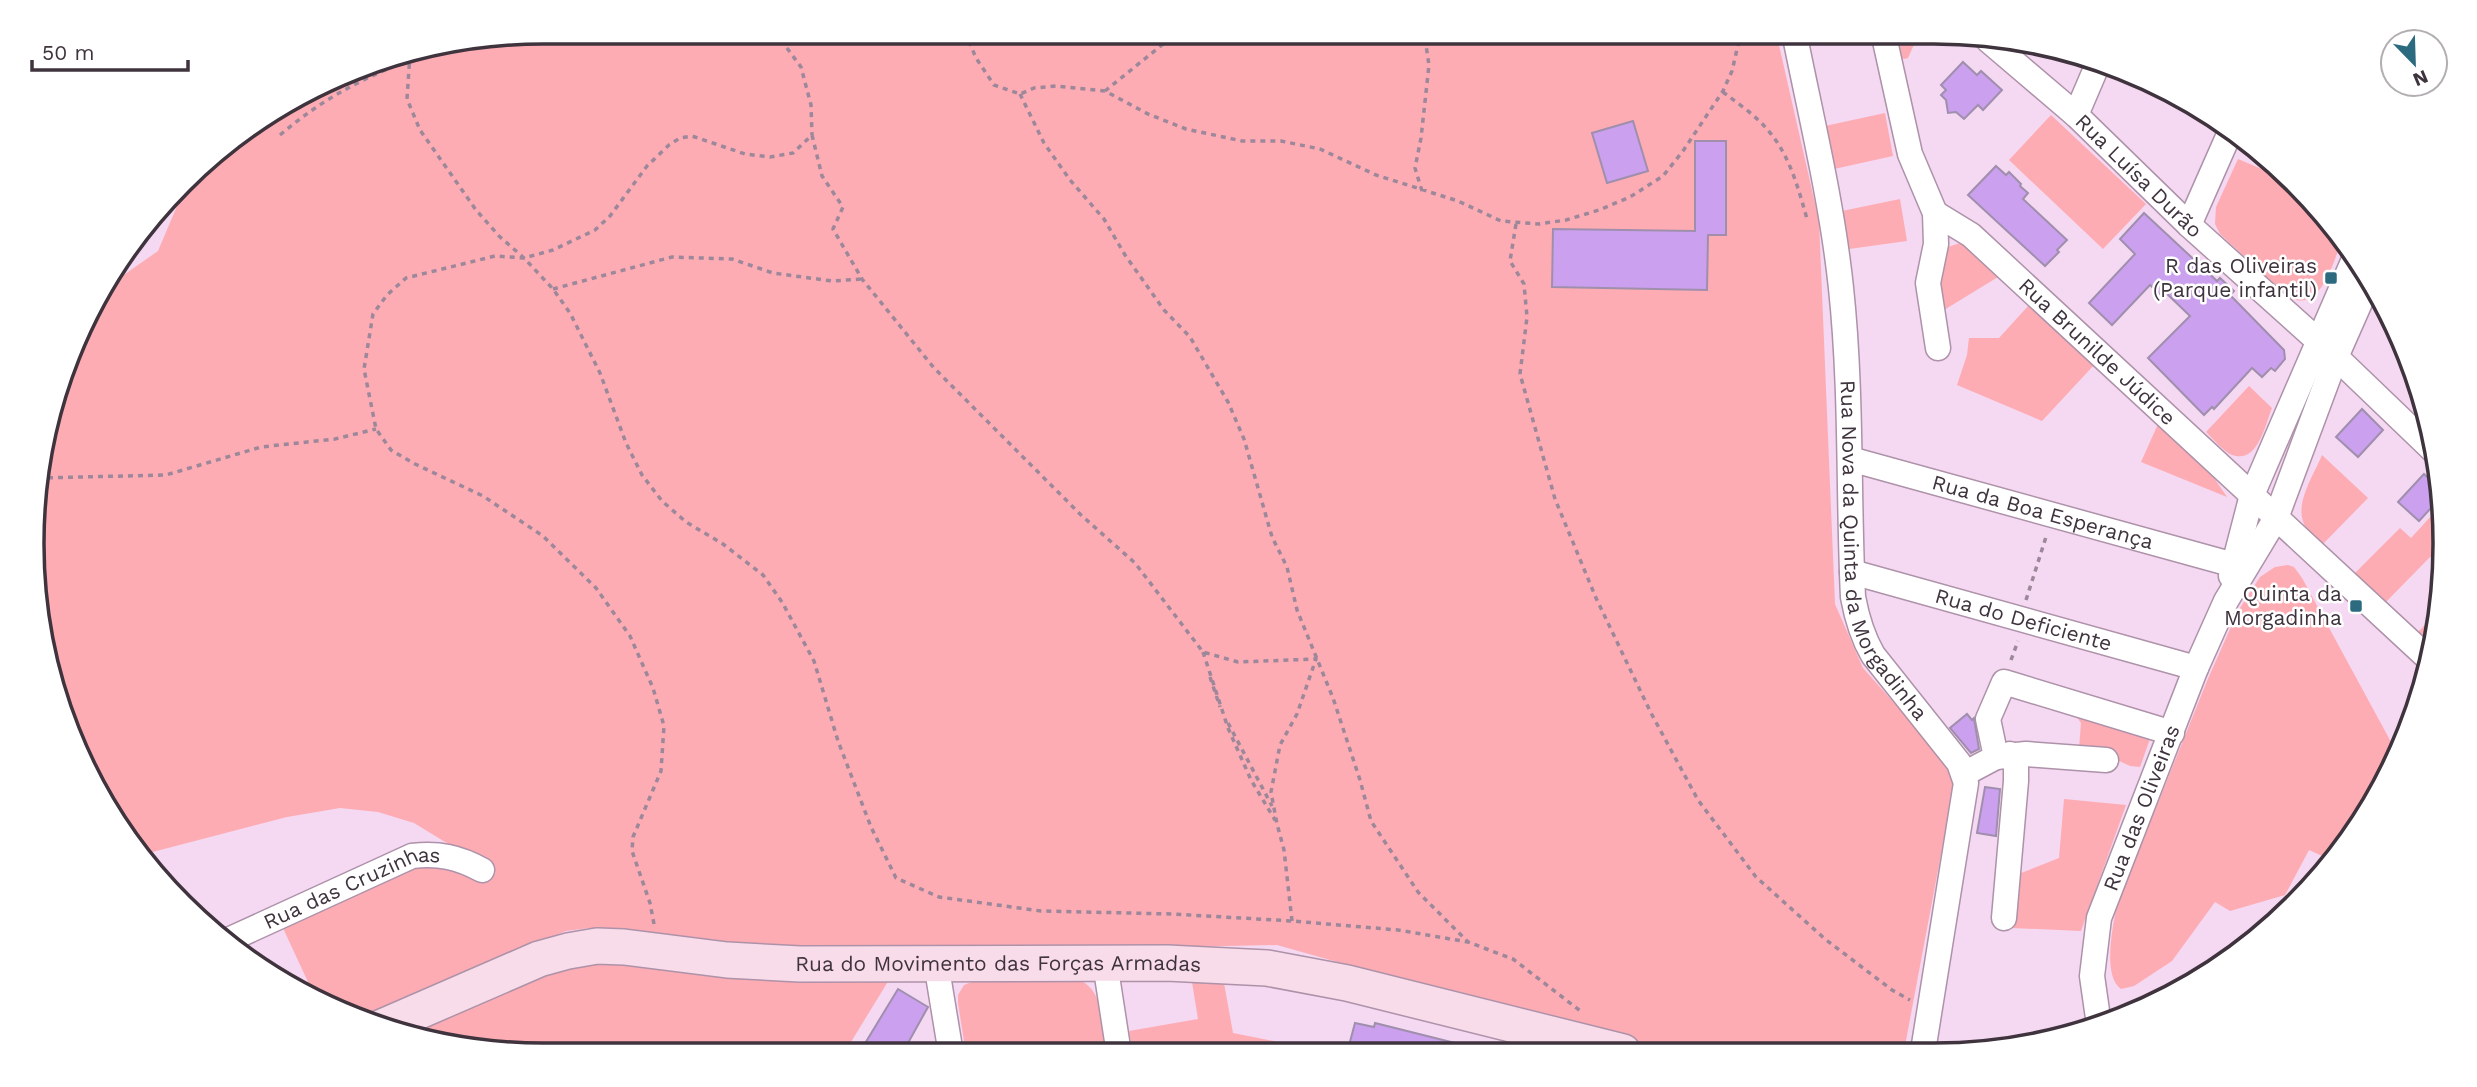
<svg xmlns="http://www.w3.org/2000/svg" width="2477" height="1087" font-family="'Work Sans',sans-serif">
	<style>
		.green { fill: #fdacb3 }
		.building { fill: #cba0ee; stroke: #9f8fad; stroke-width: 2 }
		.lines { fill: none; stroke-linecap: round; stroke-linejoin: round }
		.minor-casing { stroke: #ad92a9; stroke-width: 27 }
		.secondary-casing { stroke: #ad92a9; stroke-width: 38 }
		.path { stroke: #9c889a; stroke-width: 3.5; stroke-dasharray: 5 5; stroke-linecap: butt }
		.minor { stroke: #fff; stroke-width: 24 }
		.secondary { stroke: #f9dce9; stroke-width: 35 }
		.poi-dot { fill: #2b6a7f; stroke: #fff; stroke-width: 2.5 }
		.labels { text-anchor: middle; stroke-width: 5; stroke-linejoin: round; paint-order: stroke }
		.street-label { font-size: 21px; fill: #3f343e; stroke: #fff }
		.poi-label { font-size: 21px; fill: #3f343e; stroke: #fff; text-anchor: end }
		.rim { fill: none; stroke: #3f343e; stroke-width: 3.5 }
	</style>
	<rect width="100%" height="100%" fill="#f5d8f1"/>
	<path class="green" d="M543,32H1776L1819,221L1835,604L1863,668L1944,759L1954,785L1904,1051L1656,1052L1277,945L815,955L589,928L566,931L544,940L365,1022L293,990L308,982L282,926L411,867L437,865L487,878L496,873L414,823L378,812L340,808L287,817L145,854L100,799L41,643L32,543L41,444L98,293L158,251L183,192V187L206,158L288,100L379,59Z
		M1897,32H1930L1916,40L1908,58L1904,59L1901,57Z
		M1885,113L1893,156L1834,169L1825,126Z
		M2051,115L2146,204L2103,249L2009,160Z
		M2238,159L2293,182L2343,237C2334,259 2321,317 2287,296L2220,234L2215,224L2216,207Z
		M1900,199L1907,241L1849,249L1842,211Z
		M1960,243L1964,244L1998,277L1944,310L1939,272L1948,247Z
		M2029,305L2094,365L2042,421L1957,385L1967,355L1969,338H1999Z
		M2249,386L2272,408C2265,425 2258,464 2232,455C2223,451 2213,439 2206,432Z
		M2158,424L2212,475L2227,497L2141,462Z
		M2322,455L2368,498L2323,544C2318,539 2311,534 2307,529C2291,508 2314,475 2322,455Z
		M2443,503V567L2430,557L2386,602L2355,573L2400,528L2411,538Z
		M2288,565L2294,567L2302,578L2391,742L2410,725L2359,828L2331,860L2309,850L2285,895L2230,911L2215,902L2172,961L2134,986L2121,989C2102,976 2113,925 2117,905L2207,681L2238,611L2260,577L2275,567Z
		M2441,608V611L2433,646L2418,632Z
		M2076,716L2151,736L2140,767L2130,766L2115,759L2079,749L2081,723Z
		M2064,799L2126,805L2081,931L2012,928L2016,875L2059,858Z
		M581,960L892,975L843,1055H544L403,1032Z
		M979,979L1079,980C1105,990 1103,1030 1107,1054H966L958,1003V995L964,985Z
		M1192,982L1224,983L1233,1033L1284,1043L1282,1053L1133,1054L1129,1031L1198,1019Z"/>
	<path class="building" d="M1963,62L1977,75L1981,71L2002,90L1983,110L1978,105L1964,119L1956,112L1948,113L1946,100L1941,95L1946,90L1941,85Z
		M1633,121L1648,171L1607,183L1592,133Z
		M1695,141H1726V235H1708L1707,290L1552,287L1553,229L1695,231Z
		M1996,166L2006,175L2009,172L2021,184L2020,186L2028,193L2023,199L2067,240L2057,250L2059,252L2045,266L1968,195Z
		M2144,213L2217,281L2220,278L2234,291L2230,295L2284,350L2285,359L2275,371L2271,368L2262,377L2252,368L2214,409L2212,407L2204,415L2148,358L2190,316L2164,291L2161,295L2150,285L2112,325L2089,303L2135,254L2120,239Z
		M2362,409L2383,430L2358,457L2336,437Z
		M2424,474L2441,490L2442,496L2419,521L2398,502Z
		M1967,714L1972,720L1974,718L1979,749L1971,753L1950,728Z
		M1985,787L2000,789L1996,836L1977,833Z
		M898,989L928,1007L908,1043L902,1054L858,1055Z
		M1355,1023L1374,1027L1375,1023L1471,1047L1470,1053H1347Z"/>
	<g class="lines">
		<defs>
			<g id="minor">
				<path id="s1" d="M1794,32C1811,117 1832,202 1841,288C1852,391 1848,494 1853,597C1857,619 1862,636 1873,655L1959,763L1966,783L1923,1051"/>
				<path d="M1883,32L1910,154L1935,213L1936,244L1928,283L1938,348"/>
				<path id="s2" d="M1988,40L2076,115L2189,225L2336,357L2435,452"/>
				<path d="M2076,115L2100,59"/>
				<path id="s3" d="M1935,213L1971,235L2430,660"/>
				<path d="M2189,225L2231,130"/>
				<path id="s4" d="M1850,459L2234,565"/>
				<path id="s5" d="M1852,572L2196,668"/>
				<path d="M2231,576L2252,495L2355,257"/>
				<path d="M1996,757L2026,754L2106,760"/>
				<path d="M1964,774L1996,757L1988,719L2004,682L2172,733"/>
				<path d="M2004,918L2016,781V766L2010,754"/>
				<path id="s6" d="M224,942L412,856C439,853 458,857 482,870"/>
				<path d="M936,963L951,1054"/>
				<path d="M1105,963L1119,1054"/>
				<path id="s7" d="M2099,1025L2092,976L2099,918L2196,668L2226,601L2276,518L2336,357L2370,280"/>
			</g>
			<g id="secondary">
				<path id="s8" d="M380,1028L539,959L568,951L597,946L624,947L727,960L800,964L1167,963L1267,968L1347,983L1623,1052"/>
			</g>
		</defs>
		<use href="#minor" class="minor-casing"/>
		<use href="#secondary" class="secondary-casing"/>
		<path class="path" d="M775,32L801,67L811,105L812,135
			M965,32L976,58L994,85L1020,94L1034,88L1056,86L1105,91L1148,114L1186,129L1242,141H1281L1320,149L1376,175L1458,201L1501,221L1539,224L1566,220L1599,210L1630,197L1663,176L1683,151L1723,91L1732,71L1741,32
			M410,54L407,99L420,130L476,210L499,236L524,258L553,289L570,313L600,373L626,443L642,475L662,501L686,522L723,544L763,575L782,602L814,661L838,741L871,827L896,878L939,897L1041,911L1172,914L1292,921L1398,930L1468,942
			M1105,91L1178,32
			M1723,92C1737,103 1754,114 1766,128C1789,153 1798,187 1807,219
			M1020,94L1044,143L1070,180L1104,219L1125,255L1164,310L1190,337L1228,402L1244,439L1272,537L1287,567L1297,610L1333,698L1360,780L1371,821L1418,892L1468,942L1513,959L1583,1013
			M280,135C321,100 359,80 409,60
			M1422,191L1415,168L1421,138L1429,65L1424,32
			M1516,224L1510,261L1524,284L1527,317L1520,374L1555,499L1596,598L1651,713L1698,800L1756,877L1825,939L1892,990L1910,1000
			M553,289L672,257L732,259L773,273L832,281L862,279
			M38,478L166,475L261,447L335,439L376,429
			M2026,600L2046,537
			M1203,652L1228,728L1251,780L1275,820
			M2011,660L2018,641
			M1210,677L1220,707
			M1228,723L1272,806
			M654,924L650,903L632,851L633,837L661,771L664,726L653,688L630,636L596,588L543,536L483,496L415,464L391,450L376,429L364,369L373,314L387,295L406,278L495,256L524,258L553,250L595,230L610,216L647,166L669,145L680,138L692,136L745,154L770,157L793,153L812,135L822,176L843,207L833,229L862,279L934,368L1081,515L1135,563L1203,652L1238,662L1316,659L1297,714L1280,745L1271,792L1277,824L1284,850L1292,921"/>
		<use href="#minor" class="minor"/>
		<use href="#secondary" class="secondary"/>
	</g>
	<g class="poi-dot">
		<rect x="2324" y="271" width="14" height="14" rx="3.5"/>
		<rect x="2349" y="599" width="14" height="14" rx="3.5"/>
	</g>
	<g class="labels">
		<g class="street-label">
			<text dy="7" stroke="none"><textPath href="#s2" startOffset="203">Rua Luísa Durão</textPath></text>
			<text dy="7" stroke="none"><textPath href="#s3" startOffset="214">Rua Brunilde Júdice</textPath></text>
			<text dy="7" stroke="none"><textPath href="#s4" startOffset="200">Rua da Boa Esperança</textPath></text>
			<text dy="7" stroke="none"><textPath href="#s1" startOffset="532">Rua Nova da Quinta da Morgadinha</textPath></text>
			<text dy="7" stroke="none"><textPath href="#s5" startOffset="178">Rua do Deficiente</textPath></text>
			<text dy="7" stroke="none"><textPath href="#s7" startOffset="226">Rua das Oliveiras</textPath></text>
			<text dy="7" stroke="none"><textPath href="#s6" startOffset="140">Rua das Cruzinhas</textPath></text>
			<text dy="7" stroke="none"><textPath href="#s8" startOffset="635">Rua do Movimento das Forças Armadas</textPath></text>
		</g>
		<g class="poi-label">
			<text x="2317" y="273">R das Oliveiras<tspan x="2317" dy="24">(Parque infantil)</tspan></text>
			<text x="2342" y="601">Quinta da<tspan x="2342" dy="24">Morgadinha</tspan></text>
		</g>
	</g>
	<path d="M0 0H2477V1087H0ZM543 44H1934A499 499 0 0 1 2433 543V544A499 499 0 0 1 1934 1043H543A499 499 0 0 1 44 544V543A499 499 0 0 1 543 44Z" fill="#fff" fill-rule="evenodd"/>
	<path class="rim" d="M543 44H1934A499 499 0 0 1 2433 543V544A499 499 0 0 1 1934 1043H543A499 499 0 0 1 44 544V543A499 499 0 0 1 543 44Z"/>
	<g transform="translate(2414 63) rotate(157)"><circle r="33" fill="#ffffff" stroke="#b2aeb2" stroke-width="2"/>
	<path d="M0-5L12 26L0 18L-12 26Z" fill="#2b6a7f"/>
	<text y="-10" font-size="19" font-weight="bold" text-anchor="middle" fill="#3f343e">N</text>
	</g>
	<path d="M32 60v10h156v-10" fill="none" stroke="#3f343e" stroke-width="3.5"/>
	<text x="42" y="60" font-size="21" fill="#3f343e" stroke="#ffffff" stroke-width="5" paint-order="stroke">50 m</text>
</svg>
